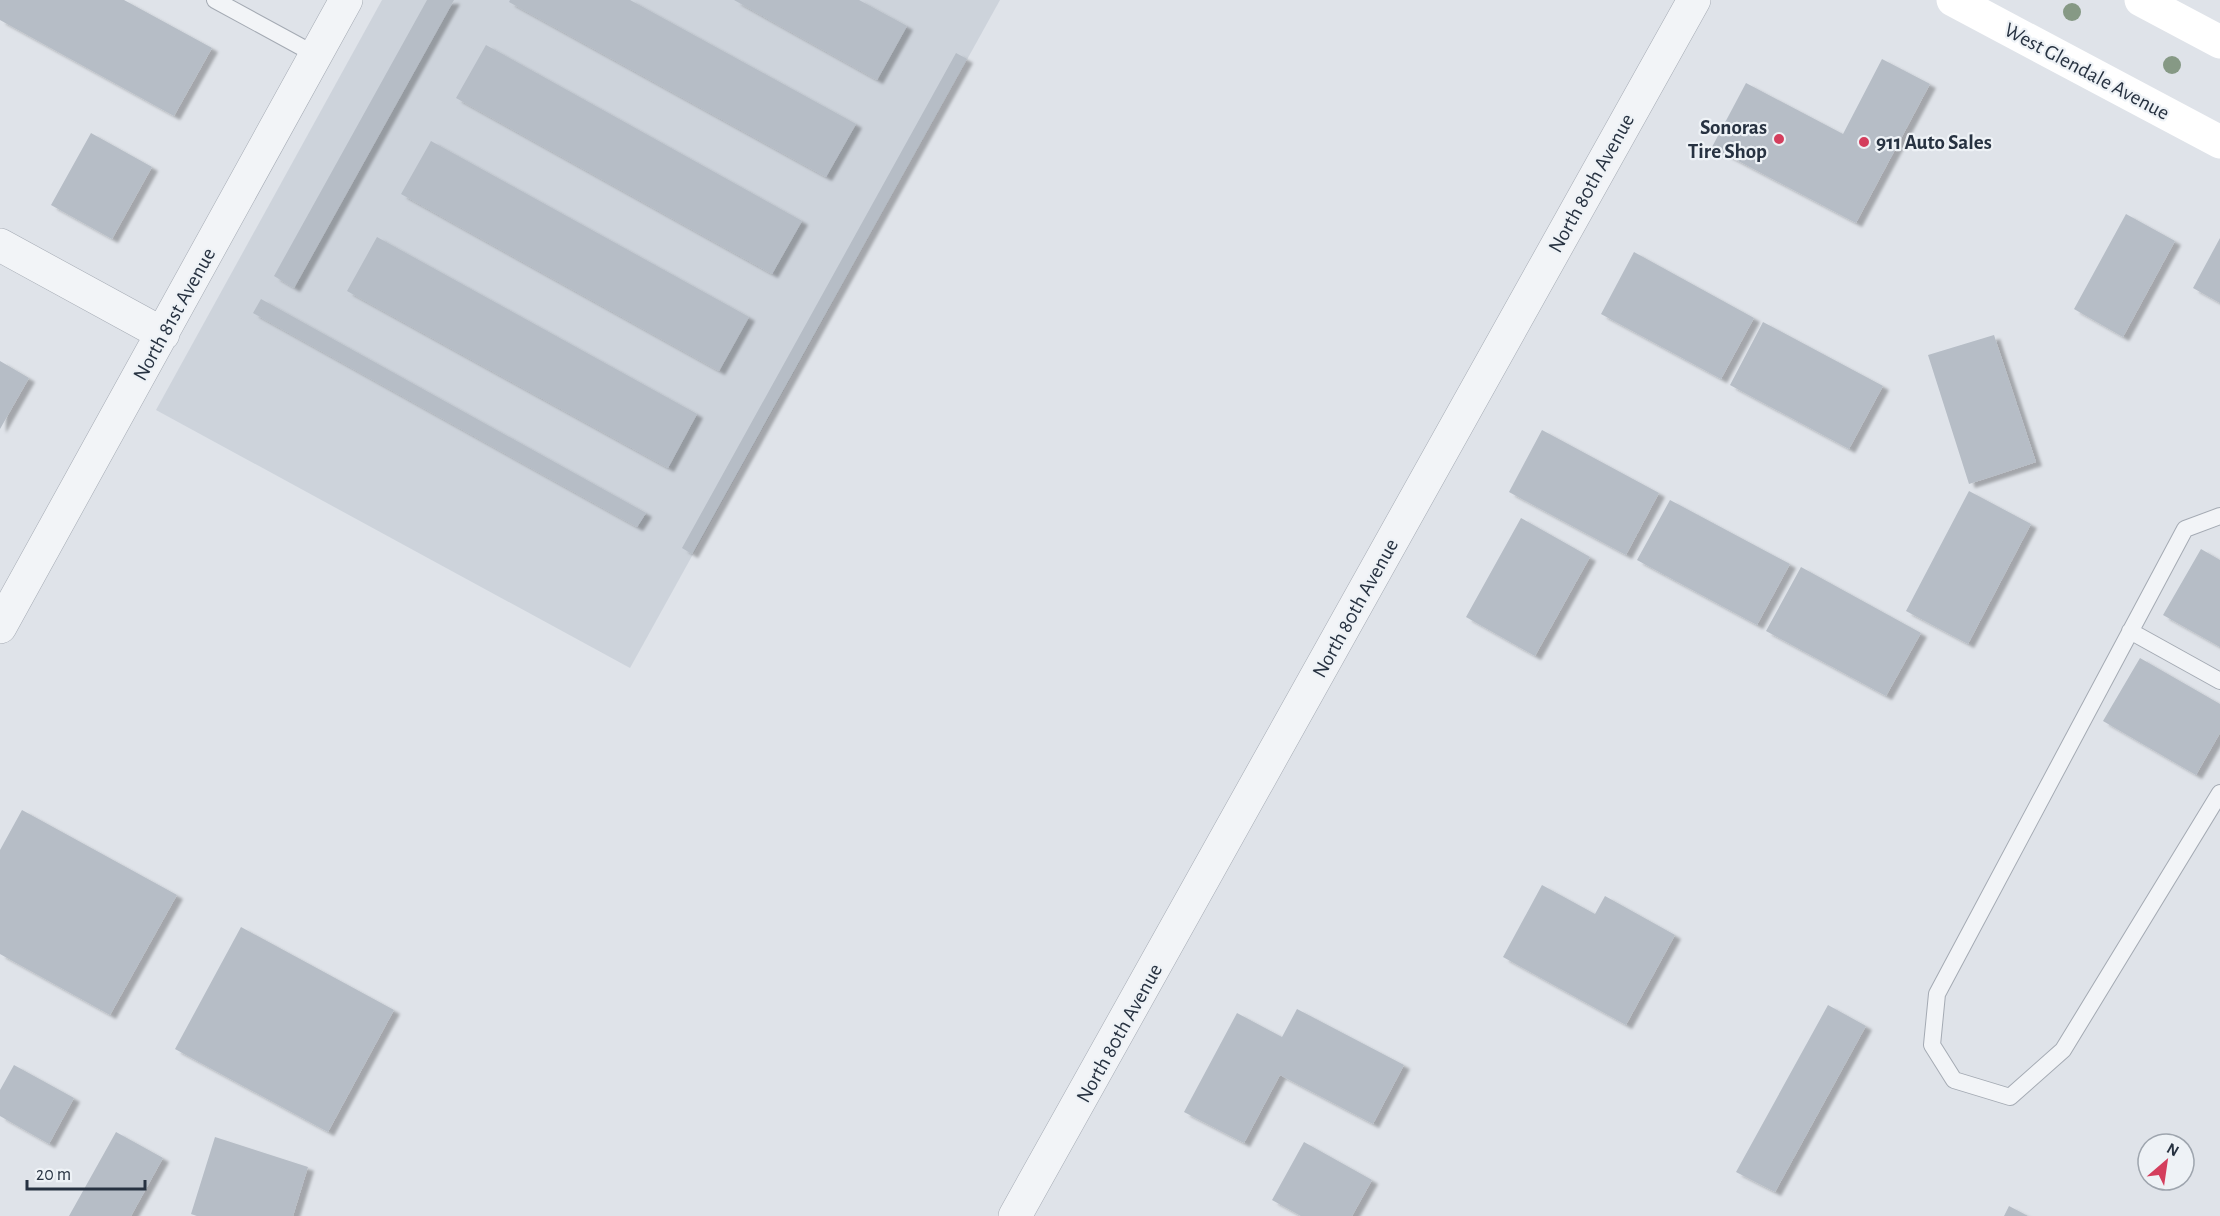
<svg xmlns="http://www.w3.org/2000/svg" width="2220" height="1216" font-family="'Alegreya Sans',sans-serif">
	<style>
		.built { fill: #cdd3db }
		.building { fill: #b6bdc6; filter: url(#shadow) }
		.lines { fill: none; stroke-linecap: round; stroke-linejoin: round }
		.lane-casing { stroke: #a4aab3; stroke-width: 18 }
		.street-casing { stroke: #a4aab3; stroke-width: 34 }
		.lane { stroke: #f2f4f7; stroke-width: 16 }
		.street { stroke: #f2f4f7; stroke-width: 33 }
		.secondary { stroke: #fff; stroke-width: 33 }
		.tree { fill: #869985 }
		.poi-dot { fill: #d43e5d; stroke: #eef2f6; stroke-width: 2 }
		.labels { text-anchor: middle; stroke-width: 4.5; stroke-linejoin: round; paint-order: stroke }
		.street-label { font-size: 21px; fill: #273241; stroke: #eef2f6 }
		.poi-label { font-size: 21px; font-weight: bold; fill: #273241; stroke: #eef2f6; text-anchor: end }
	</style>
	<defs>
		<filter id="shadow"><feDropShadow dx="6" dy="4" stdDeviation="1.5" flood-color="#0004"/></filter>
	</defs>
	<rect width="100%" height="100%" fill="#dfe3e9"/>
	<path class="built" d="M382,0H1000L630,668L156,410Z"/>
	<path class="building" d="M0,0H124L212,48L174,116L0,20Z
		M427,0H454L294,288L274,276Z
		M510,0H630L856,124L826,177L509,2Z
		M734,0H859L907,26L877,80Z
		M486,45L802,221L772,274L456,98Z
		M956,53L967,59L692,554L682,548Z
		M1882,59L1930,84L1856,223L1712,147L1746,83L1843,134Z
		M91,133L152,167L112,239L51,205Z
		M431,141L749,317L719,371L401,194Z
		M2126,214L2175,241L2123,337L2074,309Z
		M377,237L697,414L668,468L347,291Z
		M2220,238V303L2193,288Z
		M1634,252L1754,318L1721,379L1601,314Z
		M261,299L646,513L637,527L253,313Z
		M1763,322L1883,386L1849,449L1730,385Z
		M1994,335L2036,462L1969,484L1928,355Z
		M0,361L29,378L0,429Z
		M1542,430L1659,493L1626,555L1509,492Z
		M1969,491L2031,524L1968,644L1906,611Z
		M1670,500L1790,564L1757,625L1637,560Z
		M1521,518L1590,557L1535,656L1466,617Z
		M2201,549L2220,560V647L2163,615Z
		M1801,567L1921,633L1886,696L1766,631Z
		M2140,658L2220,704V733L2196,775L2103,721Z
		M22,810L177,895L110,1015L0,954V850Z
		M1542,885L1595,914L1605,896L1675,935L1626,1025L1503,957Z
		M241,927L394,1010L328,1132L175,1049Z
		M1828,1005L1866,1026L1775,1192L1736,1172Z
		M1297,1009L1404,1065L1373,1124L1280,1075L1244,1143L1184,1112L1237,1013L1282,1037Z
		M14,1065L74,1098L49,1144L0,1116V1090Z
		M116,1132L163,1158L131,1216H69Z
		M215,1137L308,1167L293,1216H197L191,1214Z
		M1304,1142L1372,1180L1352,1216H1301L1272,1200Z
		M2009,1206L2028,1216H2004Z"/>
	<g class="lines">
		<defs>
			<path id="lane" d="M215,0L316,55
				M2220,516L2185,529L1937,994L1932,1045L1954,1080L2010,1097L2063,1050L2220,793
				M2130,631L2220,681"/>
			<path id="street" d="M0,245L163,334
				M0,627L346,0
				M1015,1216L1694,0"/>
		</defs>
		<use href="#lane" class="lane-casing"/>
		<use href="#street" class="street-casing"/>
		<use href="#lane" class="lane"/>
		<use href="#street" class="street"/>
		<path class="secondary" d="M1953,0L2220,142
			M2141,0L2220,42"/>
	</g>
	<g class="tree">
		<circle cx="2072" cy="12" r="9"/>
		<circle cx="2172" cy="65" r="9"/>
	</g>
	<g class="poi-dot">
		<circle cx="1779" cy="139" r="6"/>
		<circle cx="1864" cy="142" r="6"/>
	</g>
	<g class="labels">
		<g class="street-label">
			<text transform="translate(2087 71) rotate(28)" y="7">West Glendale Avenue</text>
			<text transform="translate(1591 183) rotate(-61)" y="7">North 80th Avenue</text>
			<text transform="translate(174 314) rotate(-61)" y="7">North 81st Avenue</text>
			<text transform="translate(1355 608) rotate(-61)" y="7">North 80th Avenue</text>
			<text transform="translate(1119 1033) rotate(-61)" y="7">North 80th Avenue</text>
		</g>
		<g class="poi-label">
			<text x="1767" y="134">Sonoras<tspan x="1767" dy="24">Tire Shop</tspan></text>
			<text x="1876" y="149" text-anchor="start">911 Auto Sales</text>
		</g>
	</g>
	<g transform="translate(2166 1162) rotate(29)"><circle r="28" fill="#eef2f6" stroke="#9ea5ae" stroke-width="1.5"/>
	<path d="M0-4.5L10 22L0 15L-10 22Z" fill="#d43e5d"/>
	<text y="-9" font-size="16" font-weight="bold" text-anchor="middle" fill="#273241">N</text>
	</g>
	<path d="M27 1180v9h118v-9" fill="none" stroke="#273241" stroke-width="3"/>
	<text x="36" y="1180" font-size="18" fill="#273241" stroke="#eef2f6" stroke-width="4.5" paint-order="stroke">20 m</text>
</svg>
